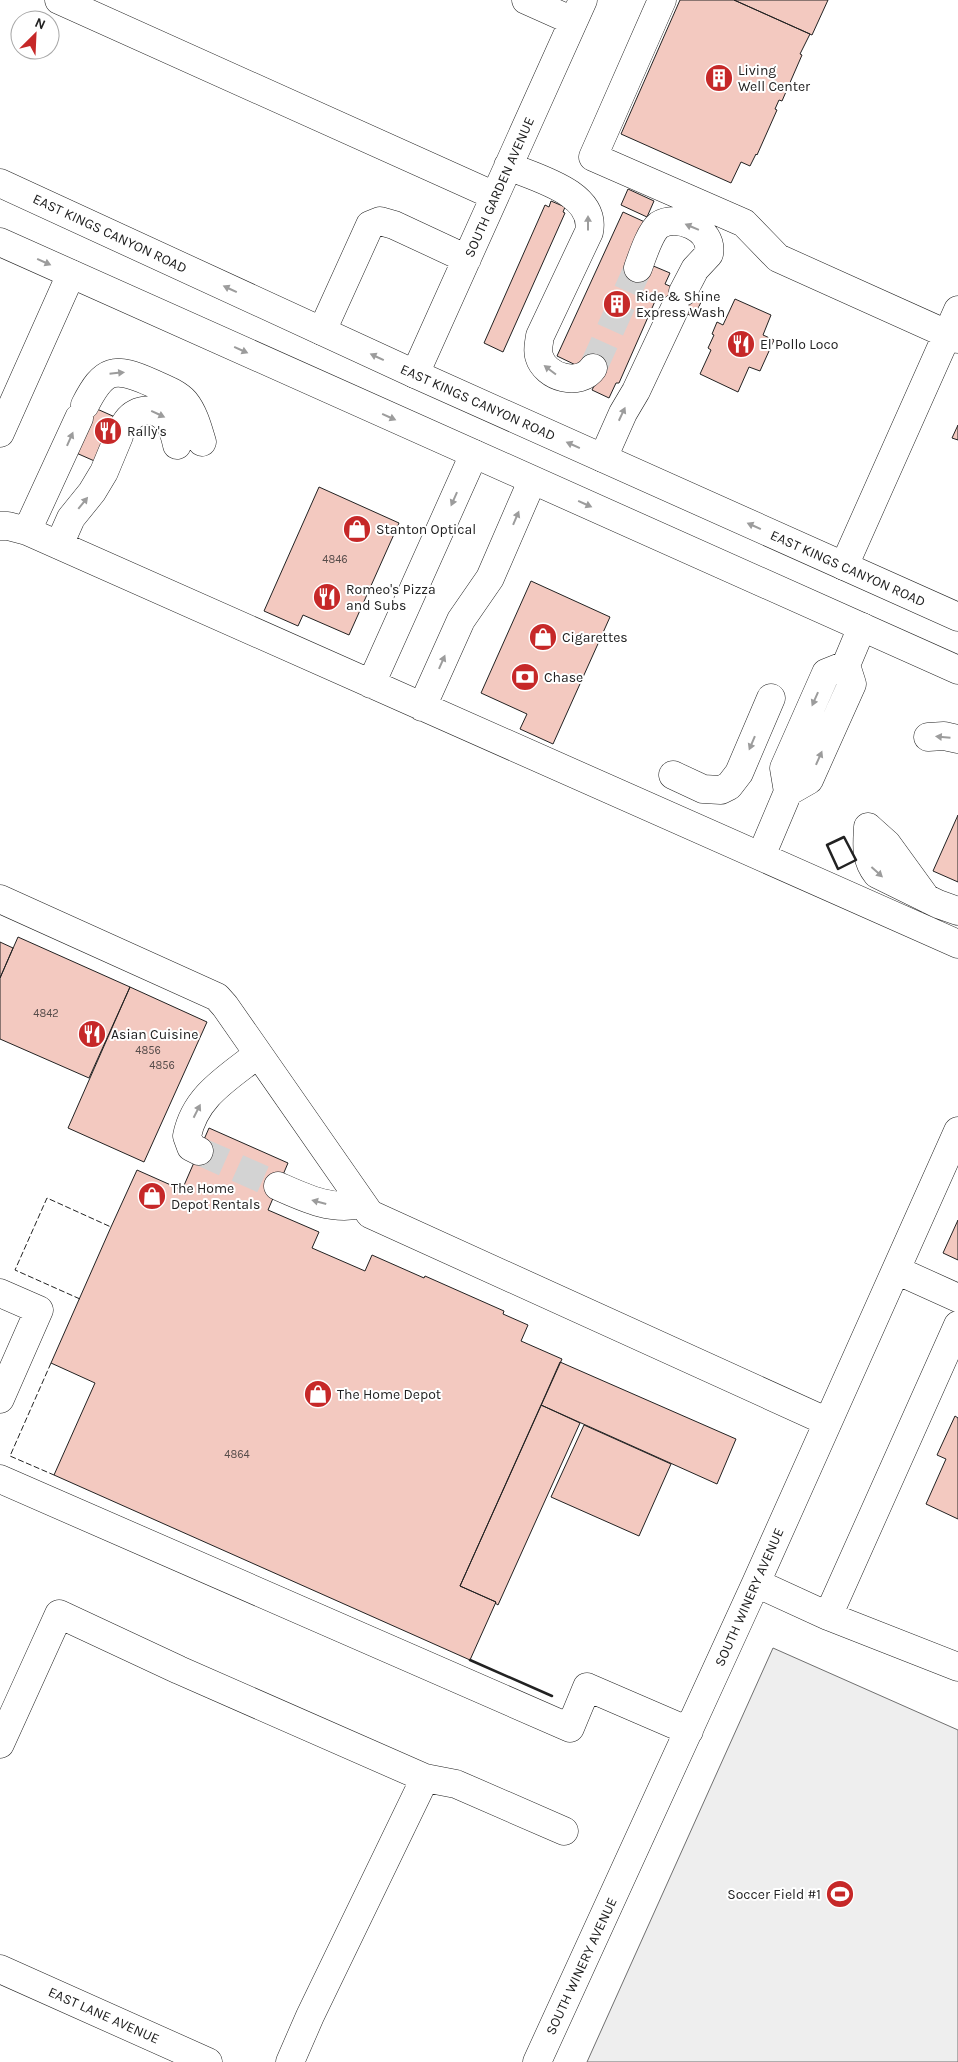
<svg xmlns="http://www.w3.org/2000/svg" width="958" height="2062" font-family="Karla,sans-serif">
	<style>
		.green { fill: #eee; stroke: #6f6f6f }
		.building { fill: #f3c9c0; stroke: #222 }
		.lines { fill: none; stroke-linecap: round; stroke-linejoin: round }
		.minor-tunnel { stroke: #d3d3d3; stroke-width: 28; stroke-dasharray: 28 14; stroke-linecap: butt }
		.minor-casing { stroke: #222; stroke-width: 29 }
		.major-casing { stroke: #222; stroke-width: 29 }
		.minor { stroke: #fff; stroke-width: 28 }
		.major { stroke: #fff; stroke-width: 28 }
		.fence { stroke: #222; stroke-width: 1; stroke-dasharray: 6 2.5; stroke-linecap: butt }
		.wall { stroke: #222; stroke-width: 2.5 }
		.oneway { fill: #9c9c9c }
		.labels { text-anchor: middle; stroke-width: 4; stroke-linejoin: round; paint-order: stroke }
		.number-label { font-size: 11px; fill: #564c4a }
		.poi-label { font-size: 14px; fill: #222; stroke: #fff; text-anchor: start }
		.street-label { font-size: 14px; fill: #222; stroke: #fff }
	</style>
	<rect width="100%" height="100%" fill="#fff"/>
	<path class="green" d="M773,1648L958,1730V2062H587Z"/>
	<path class="building" d="M680,0H734L810,34L800,54L802,55L782,101L779,100L775,109L777,110L757,155L756,154L750,166L741,162L731,183L621,134Z
		M734,0H828L812,35Z
		M628,189L654,201L647,217L621,205Z
		M551,201L565,207L563,212L565,213L503,352L484,343L545,205L549,207Z
		M623,212L647,223L651,265L670,273L665,284L702,300L694,317L656,299L619,383H616L609,398L592,390L601,372L582,368L557,356Z
		M735,299L771,315L763,335L774,340L760,371L749,367L738,392L700,374L711,350L708,348L714,335L712,334L717,322L723,325Z
		M88,405L124,421L99,463L74,452Z
		M958,425V440L952,438Z
		M319,487L399,523L349,635L303,615L298,626L264,611Z
		M531,581L610,617L553,744L520,729L527,714L481,693Z
		M958,815V882L933,871Z
		M18,937L130,987L89,1078L0,1039V978Z
		M0,942L13,948L0,978Z
		M130,987L207,1022L144,1162L68,1128Z
		M209,1128L288,1163L268,1210L319,1232L312,1248L365,1271L372,1255L424,1278L425,1276L504,1311L503,1314L528,1325L521,1341L562,1359L460,1586L496,1602L470,1660L54,1475L95,1383L51,1363L111,1227L137,1170L182,1190Z
		M958,1220V1260L943,1253Z
		M560,1362L736,1439L717,1484L541,1405Z
		M541,1405L580,1423L498,1605L495,1603L496,1602L460,1586Z
		M955,1416L958,1418V1519L926,1504L946,1459L937,1455Z
		M584,1425L671,1464L639,1536L551,1497Z"/>
	<g class="lines">
		<path class="minor-tunnel" d="M593,368L638,268
			M199,1151L278,1186"/>
		<defs>
			<path id="minor" d="M59,0L495,196
				M526,0L573,21
				M662,0L593,157L744,223L778,258L958,339
				M508,166C536,178 597,193 589,232L540,336C539,343 537,350 539,356C545,378 580,387 593,368
				M638,268C642,257 650,232 659,225C677,213 714,229 709,254L695,269L683,292
				M322,331L370,225L380,221L394,225L467,259
				M415,374L583,0
				M85,405C104,368 114,366 152,383C163,388 177,393 185,402C194,413 198,429 202,442
				M125,424C134,409 154,405 166,419C173,426 175,436 177,445
				M0,433L71,274
				M603,458L623,413L636,391L675,308
				M0,526H8L27,531L958,944
				M27,531L79,418
				M59,545L71,518L92,492L104,472L119,436
				M844,566L958,310
				M371,684L474,454
				M422,707L461,620L490,578L532,481
				M928,737L944,736L958,739
				M673,775L703,789L721,790L729,786L739,773L771,698
				M788,792L809,780L852,684L846,665L862,627
				M868,827C867,845 865,859 877,874L938,904L958,911
				M868,827L887,844L924,895
				M761,856L788,792L784,768L826,673L846,665
				M0,899L217,997L225,1006L370,1214L828,1422
				M199,1151L191,1147L187,1136C195,1096 228,1078 258,1054
				M278,1186C305,1198 332,1211 361,1204
				M896,1270L958,1298
				M0,1293L39,1310L0,1399
				M0,1479L570,1728L587,1687L689,1731
				M756,1583L828,1616L958,1667
				M828,1616L958,1325
				M0,1744L59,1614L179,1670L425,1778L310,2016L290,2062
				M425,1778L456,1784L564,1831
				M0,1969L208,2062
				M537,2062L756,1583L958,1131"/>
			<path id="major" d="M0,183L415,374L958,617
				M0,242L958,670"/>
		</defs>
		<use href="#minor" class="minor-casing"/>
		<use href="#major" class="major-casing"/>
		<use href="#minor" class="minor"/>
		<use href="#major" class="major"/>
		<path class="fence" d="M80,1299L15,1270L47,1198L111,1227
			M51,1363L10,1456L54,1475"/>
		<path class="wall" d="M844,837L856,860L838,869L827,845Z
			M470,1660L552,1696"/>
	</g>
	<defs><path id="oneway-solid" d="M-6-.8H1V-3.2L6.5 0L1 3.2V.8H-6Z" transform="scale(1.25)"/></defs>
	<g class="oneway">
		<use href="#oneway-solid" transform="translate(588 223) rotate(-90)"/>
		<use href="#oneway-solid" transform="translate(692 227) rotate(-157)"/>
		<use href="#oneway-solid" transform="translate(44 262) rotate(24)"/>
		<use href="#oneway-solid" transform="translate(230 289) rotate(-155)"/>
		<use href="#oneway-solid" transform="translate(241 350) rotate(24)"/>
		<use href="#oneway-solid" transform="translate(377 357) rotate(-155)"/>
		<use href="#oneway-solid" transform="translate(550 370) rotate(-143)"/>
		<use href="#oneway-solid" transform="translate(117 373) rotate(-6)"/>
		<use href="#oneway-solid" transform="translate(158 414) rotate(25)"/>
		<use href="#oneway-solid" transform="translate(622 414) rotate(-65)"/>
		<use href="#oneway-solid" transform="translate(389 417) rotate(24)"/>
		<use href="#oneway-solid" transform="translate(70 439) rotate(-66)"/>
		<use href="#oneway-solid" transform="translate(573 445) rotate(-156)"/>
		<use href="#oneway-solid" transform="translate(454 499) rotate(114)"/>
		<use href="#oneway-solid" transform="translate(83 503) rotate(-51)"/>
		<use href="#oneway-solid" transform="translate(585 504) rotate(24)"/>
		<use href="#oneway-solid" transform="translate(516 518) rotate(-67)"/>
		<use href="#oneway-solid" transform="translate(754 526) rotate(-156)"/>
		<use href="#oneway-solid" transform="translate(442 662) rotate(-66)"/>
		<use href="#oneway-solid" transform="translate(815 699) rotate(114)"/>
		<use href="#oneway-solid" transform="translate(943 737) rotate(-175)"/>
		<use href="#oneway-solid" transform="translate(752 743) rotate(113)"/>
		<use href="#oneway-solid" transform="translate(819 758) rotate(-66)"/>
		<use href="#oneway-solid" transform="translate(877 872) rotate(42)"/>
		<use href="#oneway-solid" transform="translate(197 1111) rotate(-63)"/>
		<use href="#oneway-solid" transform="translate(319 1202) rotate(-165)"/>
	</g>
	<defs>
		<symbol id="building-disc" viewBox="-11 -11 22 22"><circle r="9.5" fill="#c62828" stroke="#fff"/><path d="M-4-6H4V6H1V3H-1V6H-4ZM-2.5-4.3h1.7v1.8h-1.7ZM.8-4.3h1.7v1.8H.8ZM-2.5-1h1.7V.8h-1.7ZM.8-1h1.7V.8H.8Z" fill="#fff"/></symbol>
		<symbol id="restaurant-disc" viewBox="-11 -11 22 22"><circle r="9.5" fill="#c62828" stroke="#fff"/><path d="M-5-6h1v4h1v-4h1v4h1v-4h1v5L-1.5 .5V6h-2V.5L-5-1ZM5-6V6H3V1.5H1.5Q1.5-4 5-6Z" fill="#fff"/></symbol>
		<symbol id="shop-disc" viewBox="-11 -11 22 22"><circle r="9.5" fill="#c62828" stroke="#fff"/><path d="M-5-2.5h2.3a2.7 3.5 0 0 1 5.4 0H5L5.5 6h-11ZM-1.5-2.5h3a1.5 2.3 0 0 0-3 0Z" fill="#fff"/></symbol>
		<symbol id="bank-disc" viewBox="-11 -11 22 22"><circle r="9.5" fill="#c62828" stroke="#fff"/><path d="M-6-4H6V4H-6ZM0-2.3a2.3 2.3 0 1 0 0 4.6a2.3 2.3 0 1 0 0-4.6Z" fill="#fff"/></symbol>
		<symbol id="stadium-disc" viewBox="-11 -11 22 22"><circle r="9.5" fill="#c62828" stroke="#fff"/><path d="M0-5a6.5 5 0 1 0 0 10a6.5 5 0 1 0 0-10ZM-3.5-1.8h7v3.6h-7Z" fill="#fff"/></symbol>
	</defs>
	<g fill-rule="evenodd">
		<use href="#building-disc" x="703" y="62" width="32" height="32"/>
		<use href="#building-disc" x="601" y="288" width="32" height="32"/>
		<use href="#restaurant-disc" x="725" y="328" width="32" height="32"/>
		<use href="#restaurant-disc" x="92" y="415" width="32" height="32"/>
		<use href="#shop-disc" x="341" y="513" width="32" height="32"/>
		<use href="#restaurant-disc" x="311" y="581" width="32" height="32"/>
		<use href="#shop-disc" x="527" y="621" width="32" height="32"/>
		<use href="#bank-disc" x="509" y="661" width="32" height="32"/>
		<use href="#restaurant-disc" x="76" y="1018" width="32" height="32"/>
		<use href="#shop-disc" x="136" y="1180" width="32" height="32"/>
		<use href="#shop-disc" x="302" y="1378" width="32" height="32"/>
		<use href="#stadium-disc" x="824" y="1878" width="32" height="32"/>
	</g>
	<g class="labels">
		<g class="number-label">
			<text x="335" y="563">4846</text>
			<text x="46" y="1017">4842</text>
			<text x="148" y="1054">4856</text>
			<text x="162" y="1069">4856</text>
			<text x="237" y="1458">4864</text>
		</g>
		<g class="poi-label">
			<text x="738" y="75">Living<tspan x="738" dy="16">Well Center</tspan></text>
			<text x="636" y="301">Ride &amp; Shine<tspan x="636" dy="16">Express Wash</tspan></text>
			<text x="760" y="349">El Pollo Loco</text>
			<text x="127" y="436">Rally's</text>
			<text x="376" y="534">Stanton Optical</text>
			<text x="346" y="594">Romeo's Pizza<tspan x="346" dy="16">and Subs</tspan></text>
			<text x="562" y="642">Cigarettes</text>
			<text x="544" y="682">Chase</text>
			<text x="111" y="1039">Asian Cuisine</text>
			<text x="171" y="1193">The Home<tspan x="171" dy="16">Depot Rentals</tspan></text>
			<text x="337" y="1399">The Home Depot</text>
			<text x="821" y="1899" text-anchor="end">Soccer Field #1</text>
		</g>
		<g class="street-label">
			<text transform="translate(499 187) rotate(-66)" y="5">SOUTH GARDEN AVENUE</text>
			<text transform="translate(110 233) rotate(25)" y="5">EAST KINGS CANYON ROAD</text>
			<text transform="translate(478 402) rotate(24)" y="5">EAST KINGS CANYON ROAD</text>
			<text transform="translate(848 568) rotate(24)" y="5">EAST KINGS CANYON ROAD</text>
			<text transform="translate(749 1597) rotate(-66)" y="5">SOUTH WINERY AVENUE</text>
			<text transform="translate(581 1966) rotate(-65)" y="5">SOUTH WINERY AVENUE</text>
			<text transform="translate(104 2015) rotate(24)" y="5">EAST LANE AVENUE</text>
		</g>
	</g>
	<g transform="translate(35 35) rotate(24)"><circle r="24" fill="#ffffff" stroke="#a7a7a7"/>
	<path d="M0-4L9 19L0 12L-9 19Z" fill="#c62828"/>
	<text y="-8" font-size="14" font-weight="bold" text-anchor="middle" fill="#222222">N</text>
	</g>
</svg>
